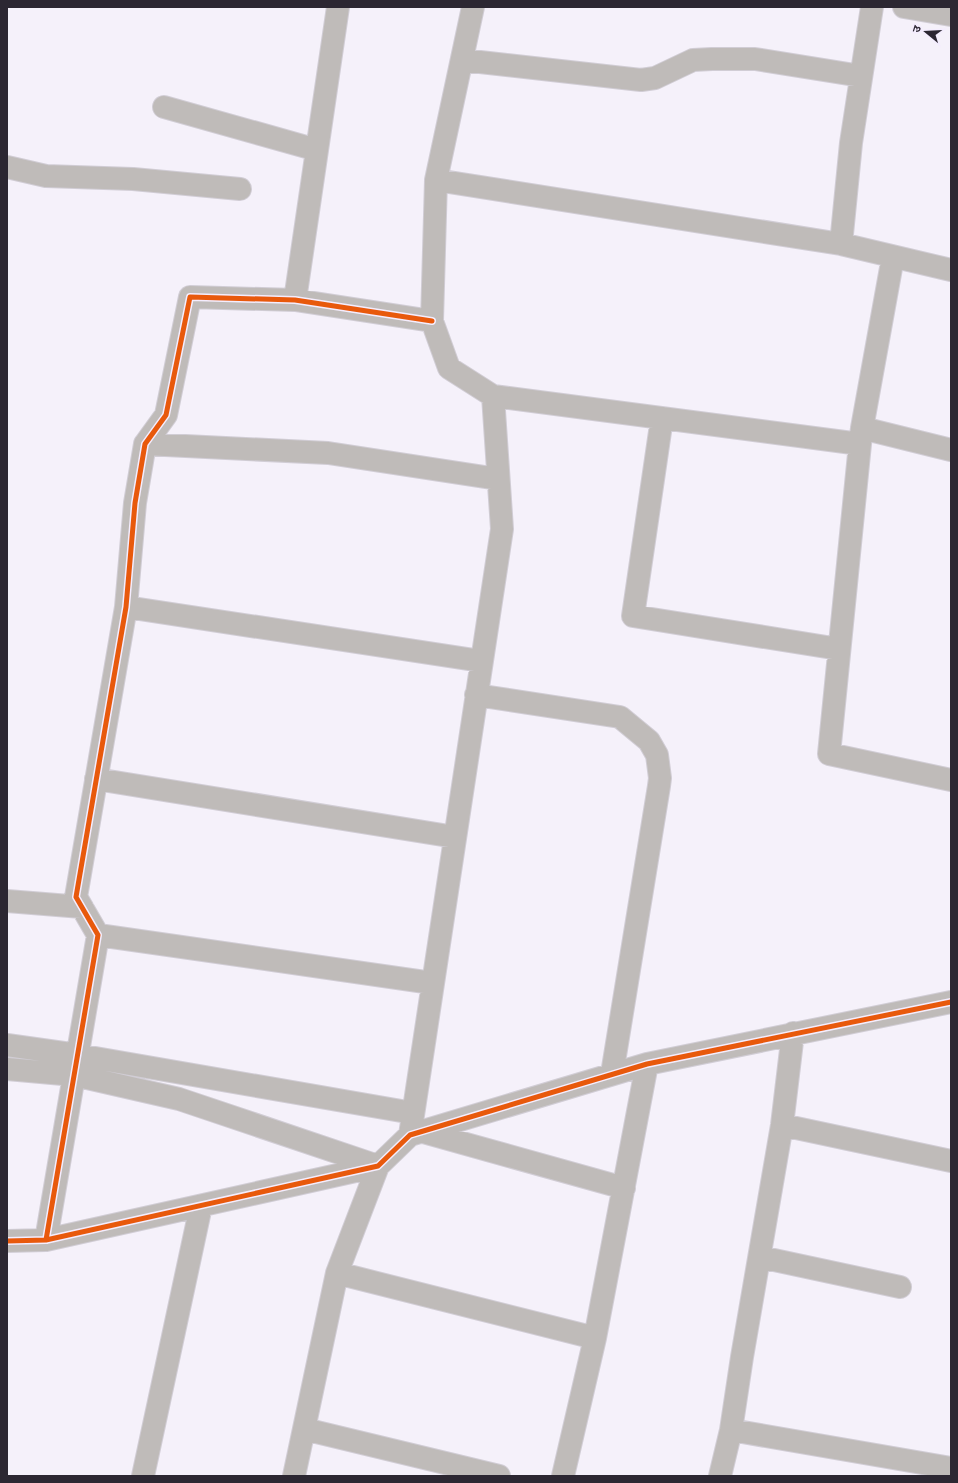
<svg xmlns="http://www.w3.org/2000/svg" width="958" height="1483" font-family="Manrope,'Noto Sans Devanagari',sans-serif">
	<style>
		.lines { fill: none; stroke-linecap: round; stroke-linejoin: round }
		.minor-casing { stroke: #d1cdd5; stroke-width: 24 }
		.minor { stroke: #bfbbb9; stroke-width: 22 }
		.cycleway-casing { stroke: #f4edfe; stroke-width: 8 }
		.cycleway { stroke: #e8590c; stroke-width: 5 }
	</style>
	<rect width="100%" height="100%" fill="#f5f1fa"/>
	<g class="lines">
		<defs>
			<path id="minor" d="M473,7L436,180L432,321L449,368L493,396L860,444L862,428L893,257
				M904,7L951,15
				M462,60L641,80L655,78L693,60L712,59H755L861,76
				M164,107L317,150
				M7,167L46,176L133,179L240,189
				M436,180L841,244L951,270
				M841,244L851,143L872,7
				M295,300L338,7
				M662,418L633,616L839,649
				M862,428L951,450
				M145,444L328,453L498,479
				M860,444L829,754L951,780
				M126,607L481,661
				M476,695L620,717L649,741L657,755L660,778L659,786L612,1074
				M96,779L455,837
				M7,901L82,907
				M98,935L432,983
				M7,1045L78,1055L413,1113
				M7,1069L74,1075L179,1099L378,1166L337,1273L294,1476
				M782,1125L951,1161
				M423,1132L624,1188
				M410,1135L502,529L493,396
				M46,1240L98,935L76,897L126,607L135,503L145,444L166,415L190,297L295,300L432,321
				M7,1241L46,1240L378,1166L410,1135L647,1064L951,1002
				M760,1257L900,1287
				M337,1273L595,1338
				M304,1429L499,1476
				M731,1430L951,1468
				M143,1476L201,1206
				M563,1476L595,1338L647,1064
				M720,1476L731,1430L742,1357L782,1125L793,1033"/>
		</defs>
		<use href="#minor" class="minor-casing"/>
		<use href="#minor" class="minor"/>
		<defs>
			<path id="cycleway" d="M46,1240L98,935L76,897L126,607L135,503L145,444L166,415L190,297L295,300L432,321
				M7,1241L46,1240L378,1166L410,1135L647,1064L951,1002"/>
		</defs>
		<use href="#cycleway" class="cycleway-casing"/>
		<use href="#cycleway" class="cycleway"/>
	</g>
	<rect width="958" height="1483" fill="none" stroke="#2c2732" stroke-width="16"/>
	<g transform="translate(926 32) rotate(288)" stroke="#f4edfe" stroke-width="3" paint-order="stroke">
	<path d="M0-3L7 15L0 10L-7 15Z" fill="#2c2732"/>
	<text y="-6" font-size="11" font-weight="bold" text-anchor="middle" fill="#2c2732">उ</text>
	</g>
</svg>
